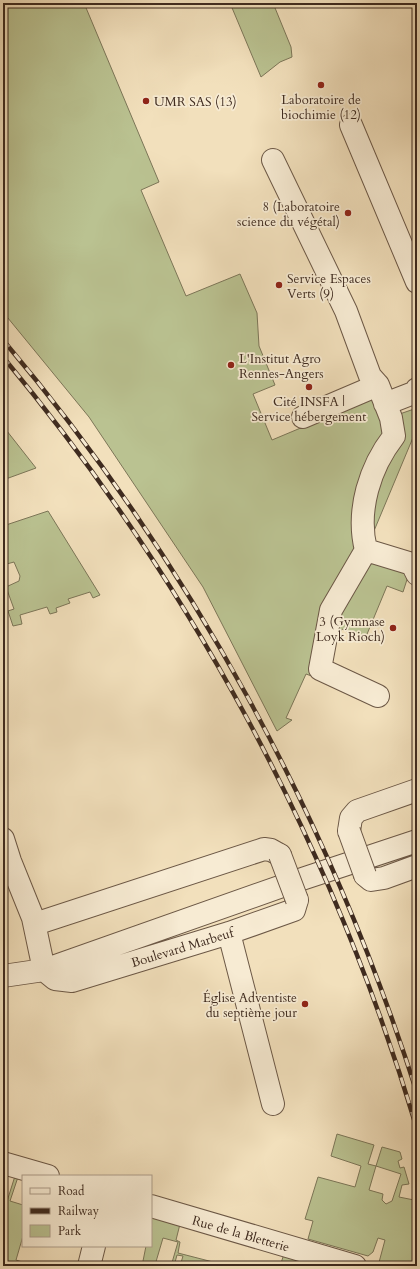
<svg xmlns="http://www.w3.org/2000/svg" width="420" height="1269" font-family="Cardo,serif">
	<style>
		.green { fill: #bac291; stroke: #7c7658 }
		.lines { fill: none; stroke-linecap: round; stroke-linejoin: round }
		.minor-casing { stroke: #6c5846; stroke-width: 24 }
		.minor { stroke: #f7ebd3; stroke-width: 22 }
		.rail-casing { stroke: #3f2b1f; stroke-width: 4.5 }
		.rail { stroke: #f7ebd3; stroke-width: 3; stroke-dasharray: 9; stroke-linecap: butt }
		.minor-bridge-casing { stroke: #6c5846; stroke-width: 24; stroke-linecap: butt }
		.minor-bridge { stroke: #f7ebd3; stroke-width: 22 }
		.poi-dot { fill: #8f2418; stroke: #f7ebd3; stroke-width: 1.5 }
		.labels { text-anchor: middle; stroke-width: 3.5; stroke-linejoin: round; paint-order: stroke }
		.poi-label { font-size: 13px; fill: #3f2b1f; stroke: #f7ebd3; text-anchor: start }
		.street-label { font-size: 13px; fill: #3f2b1f; stroke: #f7ebd3 }
	</style>
	<rect width="100%" height="100%" fill="#f2e0bc"/>
	<filter id="stains"><feTurbulence type="fractalNoise" baseFrequency=".005" numOctaves="4"/><feColorMatrix values="0 0 0 0 .2 0 0 0 0 .09 0 0 0 0 .02 0 0 0 .5 -.17"/></filter>
	<radialGradient id="worn" r=".72"><stop offset=".6" stop-color="#630" stop-opacity="0"/><stop offset="1" stop-color="#630" stop-opacity=".3"/></radialGradient>
	<path class="green" d="M3,3H84L159,182L141,190L186,296L240,274L257,313L259,346L275,385L253,394L272,440L303,427L378,385L391,417L417,408V428L366,550L412,564L403,592L387,586L365,639L342,629L317,678L306,674L286,718L292,720L277,731L203,587L89,417L3,312Z
		M230,3H273L291,47L292,57L280,62L261,77Z
		M3,426L36,468L3,480Z
		M48,511L100,595L93,598L90,592L68,599L70,603L56,608L57,612L50,614L47,607L20,615L22,624L13,626L8,611L14,609L6,587L19,581L20,576L14,562L3,565V526Z
		M337,1134L374,1145L368,1164L376,1166L369,1190L383,1194L382,1200L386,1204L392,1201L401,1174L376,1166L382,1147L400,1152L402,1159L398,1161L400,1168L404,1167L409,1184L402,1185L399,1197L414,1200L417,1210V1246H415L417,1266H378L385,1240L378,1238L373,1252L368,1256L308,1239L313,1221L305,1219L318,1177L355,1187L361,1166L331,1156Z
		M15,1176L18,1177L10,1201L23,1205V1236L16,1260L35,1266H3V1214Z
		M151,1216L180,1224L176,1240L180,1242L178,1253L213,1262L212,1266H180L183,1256L177,1255L174,1266H171L178,1242L163,1238L155,1265L158,1266H142L146,1246H151Z
		M284,1254L315,1263L314,1266H280Z"/>
	<g class="lines">
		<defs>
			<path id="minor" d="M351,125L417,282
				M273,160L346,311L370,376L378,385L391,418L394,436C370,467 356,510 366,550
				M385,404L416,392L417,389
				M303,417L378,385
				M378,696L320,669L331,610L366,550L412,564L417,574
				M349,831L351,818L357,811L417,790
				M3,839L10,861L33,918L44,970
				M365,875L371,880L384,878L417,866
				M35,924L264,849L271,850L280,855
				M229,933L273,1104
				M44,970L55,979L72,981L229,933L294,910L297,900
				M3,976L44,970L305,878L417,841
				M3,1163L48,1176
				M151,1206L355,1266
				M89,1266L94,1246"/>
		</defs>
		<use href="#minor" class="minor-casing"/>
		<use href="#minor" class="minor"/>
		<defs>
			<path id="rail" d="M3,340C189,560 330,819 417,1093
				M3,357C191,583 333,847 417,1129"/>
		</defs>
		<use href="#rail" class="rail-casing"/>
		<use href="#rail" class="rail"/>
		<defs>
			<path id="minor-bridge" d="M349,831L365,875
				M280,855L297,900"/>
		</defs>
		<use href="#minor-bridge" class="minor-bridge-casing"/>
		<use href="#minor-bridge" class="minor-bridge"/>
	</g>
	<g class="poi-dot">
		<circle cx="321" cy="85" r="4"/>
		<circle cx="146" cy="101" r="4"/>
		<circle cx="348" cy="213" r="4"/>
		<circle cx="279" cy="285" r="4"/>
		<circle cx="231" cy="365" r="4"/>
		<circle cx="309" cy="387" r="4"/>
		<circle cx="393" cy="628" r="4"/>
		<circle cx="305" cy="1004" r="4"/>
	</g>
	<g class="labels">
		<g class="poi-label">
			<text x="321" y="104" text-anchor="middle">Laboratoire de<tspan x="321" dy="15">biochimie (12)</tspan></text>
			<text x="154" y="106">UMR SAS (13)</text>
			<text x="340" y="211" text-anchor="end">8 (Laboratoire<tspan x="340" dy="15">science du végétal)</tspan></text>
			<text x="287" y="283">Service Espaces<tspan x="287" dy="15">Verts (9)</tspan></text>
			<text x="239" y="363">L'Institut Agro<tspan x="239" dy="15">Rennes-Angers</tspan></text>
			<text x="309" y="406" text-anchor="middle">Cité INSFA |<tspan x="309" dy="15">Service hébergement</tspan></text>
			<text x="385" y="626" text-anchor="end">3 (Gymnase<tspan x="385" dy="15">Loyk Rioch)</tspan></text>
			<text x="297" y="1002" text-anchor="end">Église Adventiste<tspan x="297" dy="15">du septième jour</tspan></text>
		</g>
		<g class="street-label">
			<text transform="translate(182 947) rotate(-17)" y="5">Boulevard Marbeuf</text>
			<text transform="translate(241 1233) rotate(16)" y="5">Rue de la Bletterie</text>
		</g>
	</g>
	<rect width="420" height="1269" fill="none" stroke="#f2e0bc" stroke-width="16"/>
	<rect x="4" y="4" width="412" height="1261" fill="none" stroke="#3f2b1f" stroke-width="2"/>
	<rect x="8" y="8" width="404" height="1253" fill="none" stroke="#3f2b1f"/>
	<rect x="22" y="1175" width="130" height="72" fill="#f7ebd3" stroke="#ad9e8b"/>
	<rect x="30" y="1188" width="20" height="6" fill="#f7ebd3" stroke="#ad9e8b"/>
	<text x="58" y="1195" font-size="12" fill="#3f2b1f">Road</text>
	<rect x="30" y="1208" width="20" height="6" fill="#3f2b1f" stroke="#ad9e8b"/>
	<text x="58" y="1215" font-size="12" fill="#3f2b1f">Railway</text>
	<rect x="30" y="1225" width="20" height="12" fill="#bac291" stroke="#ad9e8b"/>
	<text x="58" y="1235" font-size="12" fill="#3f2b1f">Park</text>
	<rect width="100%" height="100%" filter="url(#stains)"/>
	<rect width="100%" height="100%" fill="url(#worn)"/>
</svg>
